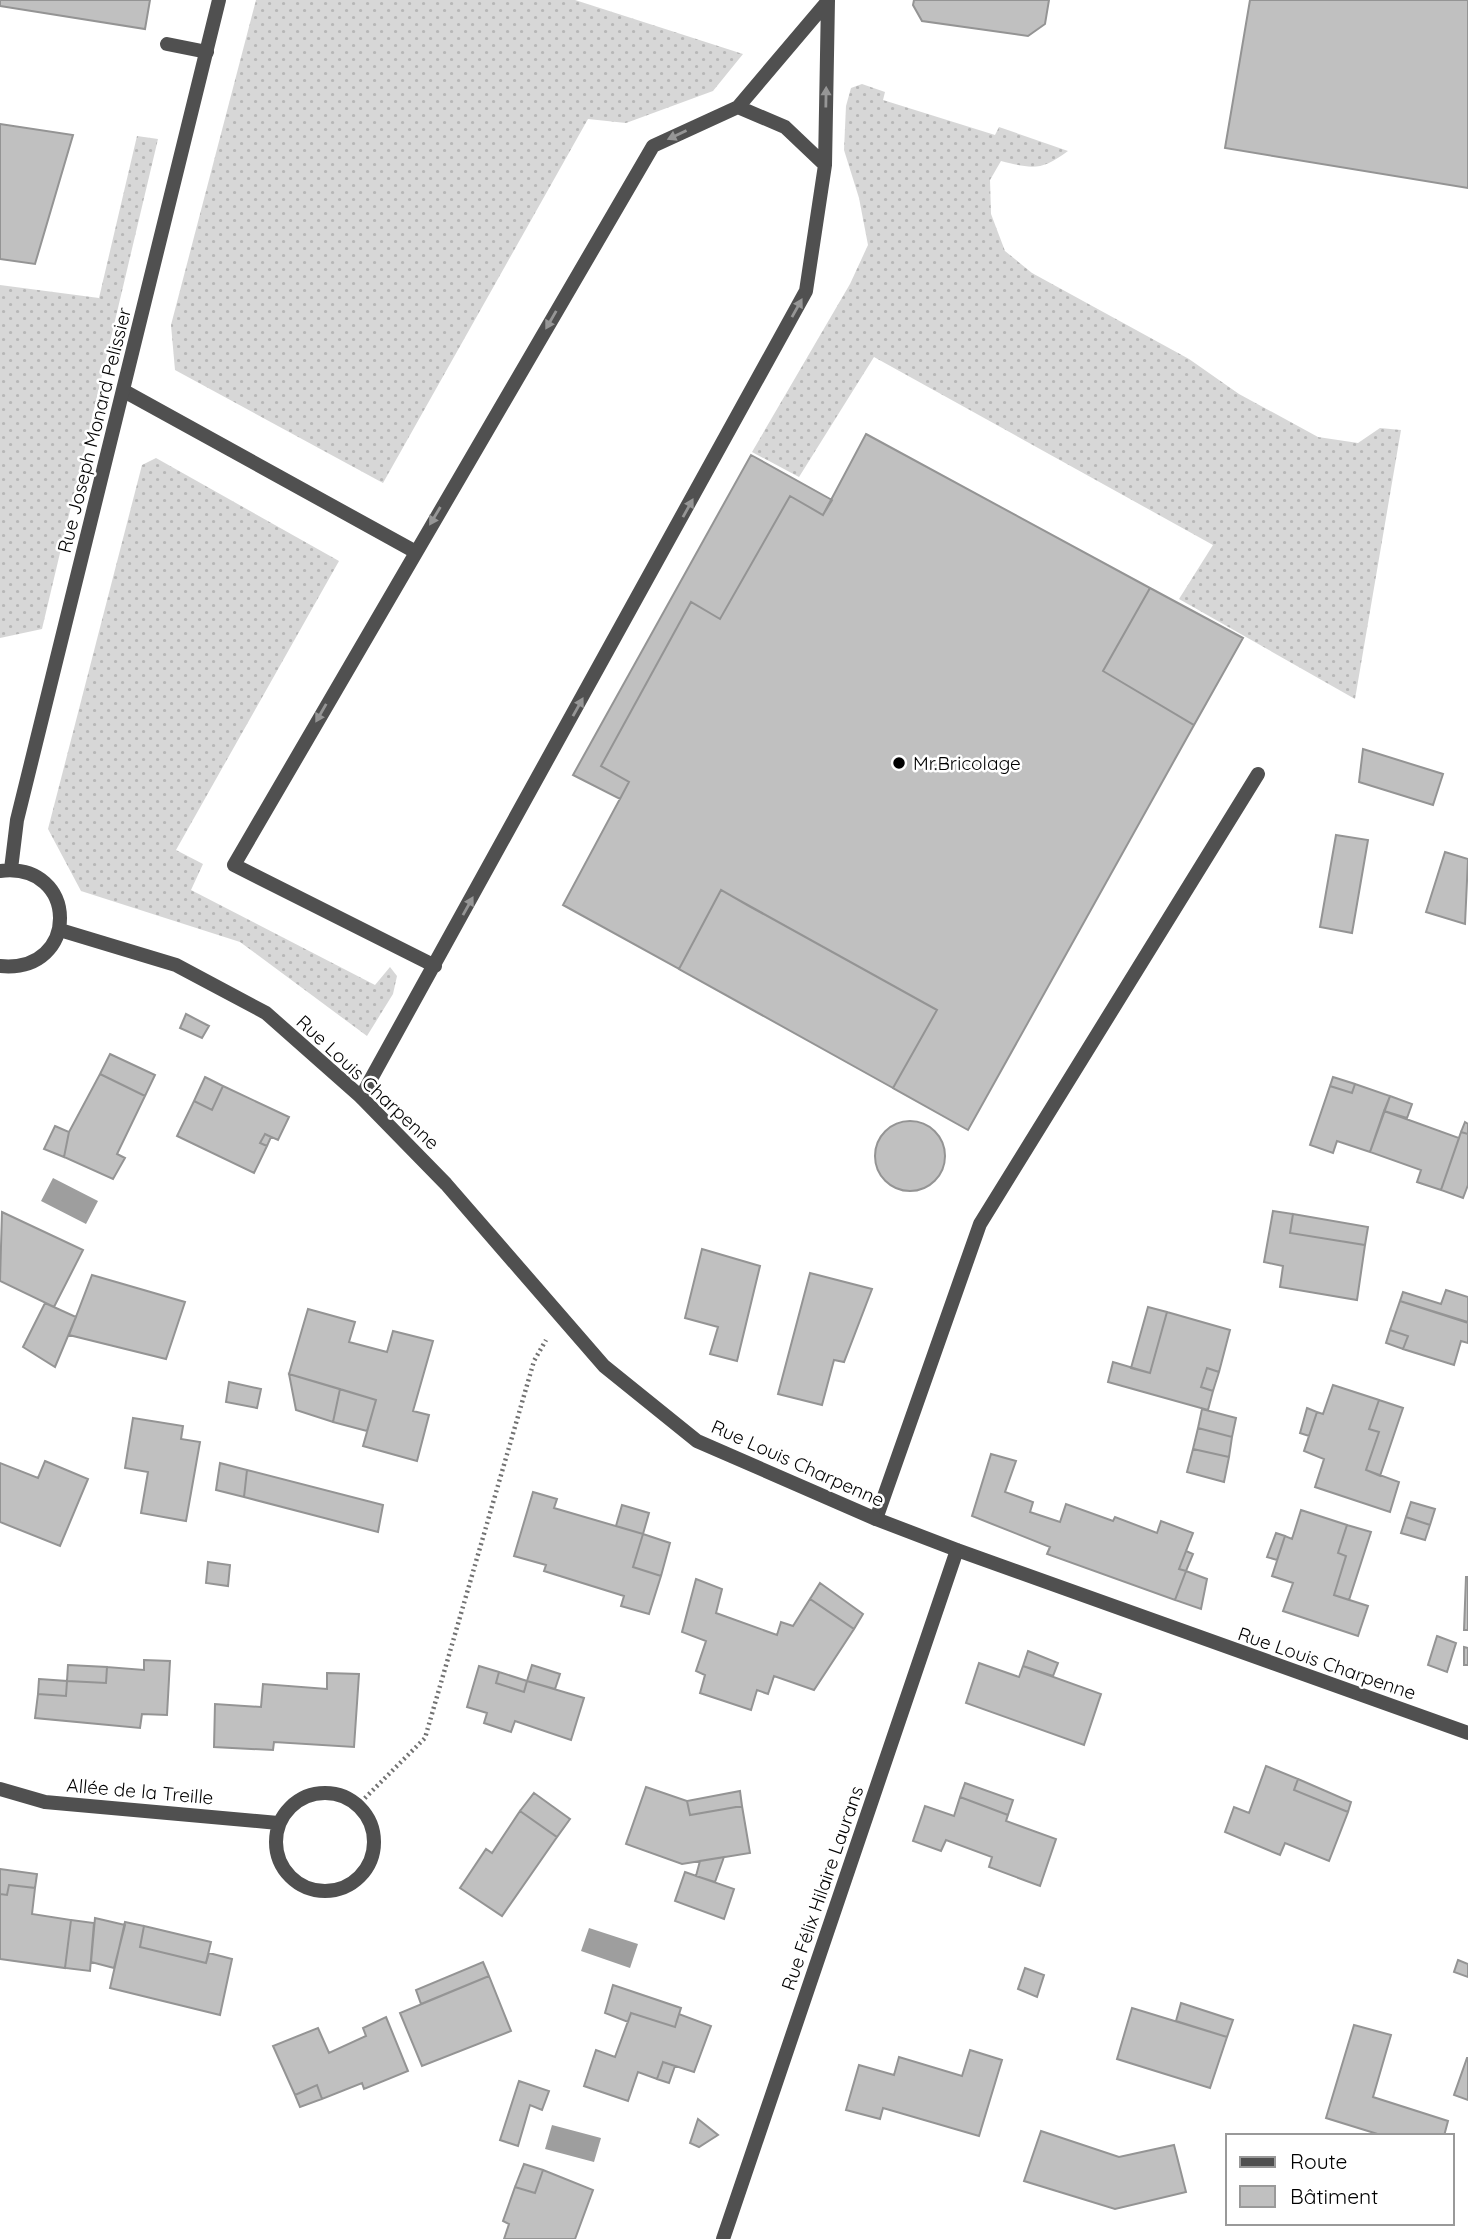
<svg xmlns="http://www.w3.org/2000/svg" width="1468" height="2239" font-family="Quicksand,sans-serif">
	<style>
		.grass { fill: url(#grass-dots) }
		.water { fill: #9e9e9e }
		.building { fill: #c0c0c0; stroke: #949494; stroke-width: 2 }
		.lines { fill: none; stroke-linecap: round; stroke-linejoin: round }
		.path { stroke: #727272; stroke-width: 4.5; stroke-dasharray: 2 3.5; stroke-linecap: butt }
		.service { stroke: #505050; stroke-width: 14 }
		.minor { stroke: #505050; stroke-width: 14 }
		.oneway { fill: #969696 }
		.poi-dot { fill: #000; stroke: #fff; stroke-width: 2.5 }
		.labels { text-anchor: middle; stroke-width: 5; stroke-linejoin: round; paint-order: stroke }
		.street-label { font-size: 19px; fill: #000; stroke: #fff }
		.poi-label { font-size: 19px; fill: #000; stroke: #fff; text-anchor: start }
	</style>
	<defs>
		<pattern id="grass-dots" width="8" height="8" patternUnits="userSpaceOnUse" patternTransform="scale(1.75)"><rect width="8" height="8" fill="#d7d7d7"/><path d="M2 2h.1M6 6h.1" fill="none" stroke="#b7b7b7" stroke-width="1.8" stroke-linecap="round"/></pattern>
	</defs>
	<rect width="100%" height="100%" fill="#fff"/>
	<path class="grass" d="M256,0H575L743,54L713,91L626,123L588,119L383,483L175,370L171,325Z
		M862,84L885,92L883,100L995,135L999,127L1068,151C1041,171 1033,169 1001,161L990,180L991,214L1005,251L1032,273L1189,359L1239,394L1318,437L1358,443L1380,428L1401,430L1355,699L1179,599L1213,545L874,357L799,477L752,452L850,284L868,245L859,198L844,150L846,106L851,88Z
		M137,136L158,139L42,629L0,638V285L99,298Z
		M156,458L339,561L176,850L203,864L191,890L375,985L390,967L397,976L393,994L367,1036L240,942L81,891L48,829L142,465Z"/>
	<path class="water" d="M53,1178L98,1201L86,1224L41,1201Z
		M589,1928L638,1944L630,1968L581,1951Z
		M552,2125L601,2138L594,2162L545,2149Z"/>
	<path class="building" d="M0,0H150L145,29L0,6Z
		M914,0H1049L1045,24L1028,36L922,21L913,5Z
		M1250,0H1468V188L1225,148Z
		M0,124L73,135L35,264L0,259Z
		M866,434L1150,588L1103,671L1194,725L968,1130L893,1088L937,1010L749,906L721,890L679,969L563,905L629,782L601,766L691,602L720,619L790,496L823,515Z
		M751,455L832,500L823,515L790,496L720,619L691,602L601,766L629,782L620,799L573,775Z
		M1150,588L1243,638L1194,725L1103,671Z
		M1363,749L1443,774L1433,805L1359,782Z
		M1336,835L1368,840L1352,933L1320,927Z
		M1445,852L1468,859L1465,924L1426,912Z
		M721,890L937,1010L893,1088L679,969Z
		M186,1014L209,1026L202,1038L180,1028Z
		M110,1054L155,1075L145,1096L100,1074Z
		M100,1074L145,1096L117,1154L125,1158L113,1179L64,1157L69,1132Z
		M205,1077L223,1086L212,1110L194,1101Z
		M1333,1077L1355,1084L1352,1093L1330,1086Z
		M1355,1084L1390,1096L1370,1152L1337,1141L1333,1153L1310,1145L1330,1086L1352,1093Z
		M223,1086L289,1117L278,1140L265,1134L260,1143L267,1146L254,1173L177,1136L194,1101L212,1110Z
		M1390,1096L1412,1104L1407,1118L1384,1111Z
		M1384,1111L1459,1138L1441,1190L1417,1182L1421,1170L1370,1152Z
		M875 1156a35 35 0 1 1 70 0a35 35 0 1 1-70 0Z
		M1465,1122L1468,1124V1134L1461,1132Z
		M55,1126L69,1132L64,1157L44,1149Z
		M1461,1132L1468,1134V1185L1463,1198L1441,1190Z
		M265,1134L271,1137L267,1146L260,1143Z
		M1273,1211L1293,1214L1290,1233L1365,1245L1357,1300L1280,1287L1283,1266L1264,1262Z
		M2,1212L83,1250L54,1307L0,1281Z
		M1293,1214L1368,1227L1365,1245L1290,1233Z
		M702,1249L760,1266L737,1361L710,1354L718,1327L685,1318Z
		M810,1273L872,1289L844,1362L834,1360L822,1405L778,1394Z
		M92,1275L185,1302L166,1359L69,1335Z
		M1446,1290L1468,1297V1323L1400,1301L1403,1292L1441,1304Z
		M1400,1301L1468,1322V1343L1461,1341L1454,1365L1403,1349L1408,1336L1390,1330Z
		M45,1303L76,1317L55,1367L23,1347Z
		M1148,1307L1167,1312L1150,1373L1131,1368Z
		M308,1309L355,1322L349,1342L387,1352L393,1331L433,1341L413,1411L429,1415L417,1461L363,1446L376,1400L289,1374Z
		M1167,1312L1230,1330L1219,1372L1207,1368L1201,1387L1213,1391L1208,1410L1108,1382L1113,1362L1150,1373Z
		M1390,1330L1408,1336L1403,1349L1386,1343Z
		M1207,1368L1219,1372L1213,1391L1201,1387Z
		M289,1374L340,1389L333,1422L296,1410Z
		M229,1382L261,1389L257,1408L226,1402Z
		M1333,1385L1379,1400L1369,1429L1379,1432L1366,1470L1399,1482L1390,1512L1315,1487L1324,1459L1304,1451L1317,1412L1323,1414Z
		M340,1389L376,1400L367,1431L333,1422Z
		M1379,1400L1403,1408L1380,1476L1366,1470L1379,1432L1369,1429Z
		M1307,1408L1317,1412L1309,1436L1300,1433Z
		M1202,1409L1236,1418L1232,1437L1198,1428Z
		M133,1418L183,1426L181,1439L200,1442L186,1521L141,1513L148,1472L125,1468Z
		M1198,1428L1232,1437L1229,1457L1193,1449Z
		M1193,1449L1229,1457L1224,1482L1187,1472Z
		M991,1454L1016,1461L1005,1492L1033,1502L1030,1512L1060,1522L1066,1504L1113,1521L1115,1517L1157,1533L1161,1521L1193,1533L1179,1569L1186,1571L1175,1600L1047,1554L1050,1547L972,1516Z
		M45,1461L88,1479L60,1546L0,1522V1463L38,1478Z
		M220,1463L247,1470L244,1497L216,1490Z
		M247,1470L383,1505L378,1532L244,1497Z
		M533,1492L557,1499L554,1508L643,1534L633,1567L661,1576L649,1614L621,1606L624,1596L544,1571L546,1565L514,1556Z
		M1411,1502L1435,1509L1430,1525L1406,1517Z
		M622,1505L649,1513L643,1534L616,1526Z
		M1301,1510L1347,1525L1338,1553L1346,1556L1334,1595L1368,1606L1358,1636L1283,1611L1293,1583L1272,1576L1285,1536L1292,1539Z
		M1406,1517L1430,1525L1425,1540L1401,1533Z
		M1347,1525L1371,1532L1349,1600L1334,1595L1346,1556L1338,1553Z
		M1276,1533L1285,1536L1277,1560L1267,1557Z
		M643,1534L670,1543L661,1576L633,1567Z
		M1186,1551L1193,1554L1186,1571L1179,1569Z
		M208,1562L230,1565L228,1586L206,1583Z
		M1186,1571L1207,1579L1201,1609L1175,1600Z
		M1466,1577H1468V1630H1464Z
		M696,1579L722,1589L716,1613L777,1635L781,1622L793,1626L810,1599L854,1629L814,1690L774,1676L768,1694L757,1690L751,1710L700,1693L705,1675L696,1671L706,1641L682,1632Z
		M820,1583L863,1614L854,1629L810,1599Z
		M1437,1636L1456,1643L1447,1672L1428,1665Z
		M1464,1647L1468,1648V1665H1464Z
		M1028,1651L1058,1663L1053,1676L1023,1666Z
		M144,1660L170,1661L167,1715L142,1714L140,1728L35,1718L38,1694L66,1696L67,1681L106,1683L107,1667L144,1670Z
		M979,1663L1019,1677L1023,1666L1101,1694L1084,1745L966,1703Z
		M68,1665L107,1667L106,1683L67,1681Z
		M532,1665L560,1674L555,1689L527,1681Z
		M479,1666L499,1672L496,1683L524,1692L527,1681L584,1698L571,1740L515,1721L511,1732L484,1723L487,1713L467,1707Z
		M499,1672L527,1681L524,1692L496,1683Z
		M327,1673L359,1674L354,1747L274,1742L273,1750L214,1747L215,1704L261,1707L263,1684L327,1689Z
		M39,1679L67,1681L66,1696L38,1694Z
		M1266,1766L1298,1779L1294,1790L1348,1812L1329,1861L1285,1843L1280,1855L1225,1832L1234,1807L1249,1813Z
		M1298,1779L1351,1802L1348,1812L1294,1790Z
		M965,1783L1013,1800L1008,1815L960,1797Z
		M646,1787L687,1801L690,1815L742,1806L750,1853L682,1864L626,1844Z
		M740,1791L742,1806L690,1815L687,1801Z
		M534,1793L570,1819L557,1837L520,1811Z
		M960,1797L1008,1815L1006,1821L1056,1839L1040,1886L989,1867L992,1857L946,1840L941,1851L913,1841L925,1806L954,1816Z
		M520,1811L557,1837L502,1916L460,1888L486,1849L492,1853Z
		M724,1857L715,1882L696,1876L700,1861Z
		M0,1869L37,1874L35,1888L9,1885L7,1895L0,1894Z
		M685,1872L734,1889L724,1919L675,1901Z
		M9,1885L35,1888L32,1914L71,1920L65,1968L0,1959V1894L7,1895Z
		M95,1918L125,1925L114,1968L91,1962Z
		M71,1920L94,1923L90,1971L65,1968Z
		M125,1922L144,1926L140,1947L206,1963L209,1953L232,1959L220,2015L110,1988Z
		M144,1926L211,1942L206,1963L140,1947Z
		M1458,1960L1468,1964V1977L1454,1972Z
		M483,1962L489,1976L421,2004L416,1990Z
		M1025,1968L1044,1975L1037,1997L1018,1989Z
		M489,1976L511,2031L422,2066L400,2013Z
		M613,1985L681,2008L675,2027L631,2013L628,2022L605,2013Z
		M1181,2003L1233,2020L1227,2037L1176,2021Z
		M1132,2008L1227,2037L1210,2088L1117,2059Z
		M631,2013L675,2027L679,2014L711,2026L694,2072L663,2062L657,2079L638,2072L628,2101L584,2086L596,2050L615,2057Z
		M386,2017L408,2071L364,2089L362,2083L322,2099L317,2085L295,2095L273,2046L318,2028L329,2053L366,2036L363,2028Z
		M1354,2025L1391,2035L1373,2097L1448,2121L1444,2136H1384L1326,2118Z
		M970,2050L1002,2060L979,2136L883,2108L880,2119L846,2110L859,2065L894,2075L899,2057L962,2076Z
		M1467,2058H1468V2100L1454,2095Z
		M663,2062L675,2066L669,2083L657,2079Z
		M519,2081L549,2091L542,2110L530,2105L518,2146L500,2140Z
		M317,2085L322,2099L300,2107L295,2095Z
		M698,2119L718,2135L699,2147L690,2143Z
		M1041,2131L1119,2157L1174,2145L1186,2192L1115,2209L1024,2181Z
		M524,2164L543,2170L535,2193L515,2187Z
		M543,2170L593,2190L575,2239H504L509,2224L503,2221L515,2187L535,2193Z"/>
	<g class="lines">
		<path class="path" d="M357,1806L425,1738L534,1361L546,1340"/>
		<path class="service" d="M167,44L207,52
			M738,107L785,127L825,165
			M124,391L414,551
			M435,966L234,865L653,146L738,107L827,2
			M361,1097L806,291L825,165L828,0
			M876,1519L980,1224L1258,774"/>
		<path class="minor" d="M11,869L17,820L219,0
			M0,871C79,861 81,974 0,966
			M60,930L176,965L266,1013L361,1097L446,1184L604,1366L697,1441L876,1519L957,1550L1468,1733
			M0,1789L45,1802L278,1823
			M276 1842a49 49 0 1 1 98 0a49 49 0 1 1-98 0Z
			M723,2239L957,1550"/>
	</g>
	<defs><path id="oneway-solid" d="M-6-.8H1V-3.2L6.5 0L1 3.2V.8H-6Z" transform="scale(1.75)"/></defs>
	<g class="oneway">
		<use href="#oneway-solid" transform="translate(826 97) rotate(-89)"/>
		<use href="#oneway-solid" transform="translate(677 135) rotate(155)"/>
		<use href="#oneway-solid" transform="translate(797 308) rotate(-61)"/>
		<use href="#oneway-solid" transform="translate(551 320) rotate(120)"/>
		<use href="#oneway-solid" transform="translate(688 508) rotate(-61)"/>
		<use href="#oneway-solid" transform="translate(435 516) rotate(121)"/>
		<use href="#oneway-solid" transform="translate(578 707) rotate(-61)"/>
		<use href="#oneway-solid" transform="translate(321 713) rotate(120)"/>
		<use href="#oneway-solid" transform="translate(468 906) rotate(-61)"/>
	</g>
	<circle class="poi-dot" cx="899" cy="763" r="7"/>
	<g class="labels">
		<g class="street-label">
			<text transform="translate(94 430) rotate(-76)" y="7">Rue Joseph Monard Pelissier</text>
			<text transform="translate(368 1082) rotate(43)" y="7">Rue Louis Charpenne</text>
			<text transform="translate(798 1463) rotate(24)" y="7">Rue Louis Charpenne</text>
			<text transform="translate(1327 1663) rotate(19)" y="7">Rue Louis Charpenne</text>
			<text transform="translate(140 1791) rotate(5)" y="7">Allée de la Treille</text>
			<text transform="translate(822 1888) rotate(-71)" y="7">Rue Félix Hilaire Laurans</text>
		</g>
		<g class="poi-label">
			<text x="913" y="770">Mr.Bricolage</text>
		</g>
	</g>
	<rect x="1226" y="2134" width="228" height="91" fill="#ffffff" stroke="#999999" stroke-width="2"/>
	<rect x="1240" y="2157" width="35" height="10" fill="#505050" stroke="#999999" stroke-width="2"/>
	<text x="1290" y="2169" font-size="21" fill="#000000">Route</text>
	<rect x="1240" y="2186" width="35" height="21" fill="#c0c0c0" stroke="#999999" stroke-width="2"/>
	<text x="1290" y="2204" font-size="21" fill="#000000">Bâtiment</text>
</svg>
